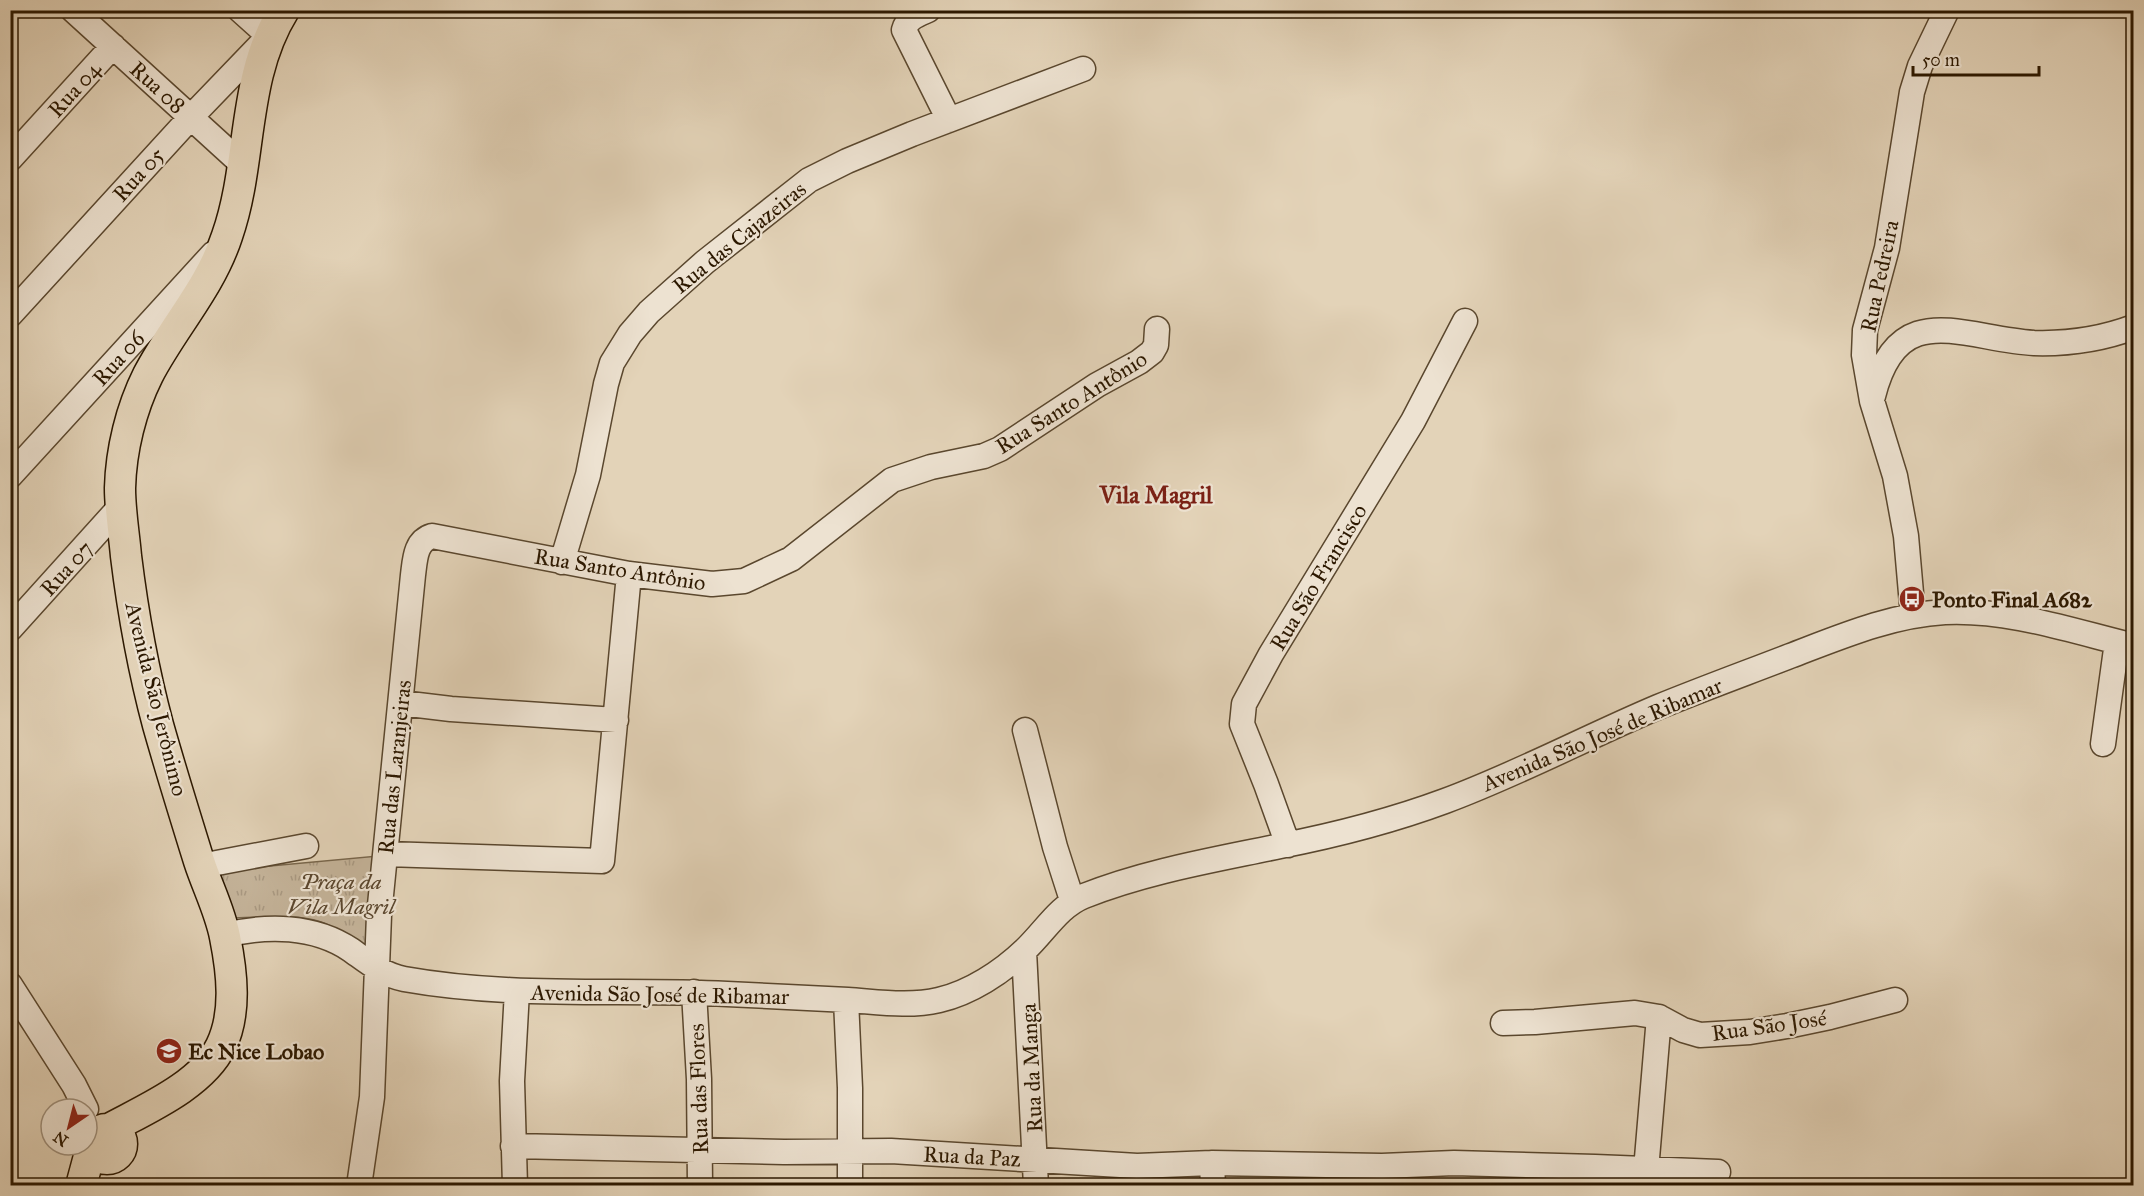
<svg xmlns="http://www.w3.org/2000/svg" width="2144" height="1196" font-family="'IM FELL Great Primer',serif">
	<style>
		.park { fill: url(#park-tufts); stroke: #78664c; stroke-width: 1.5 }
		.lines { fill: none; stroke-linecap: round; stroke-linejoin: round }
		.minor-casing { stroke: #5a472e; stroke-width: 27 }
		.major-casing { stroke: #2c1800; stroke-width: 33 }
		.minor { stroke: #ede2d1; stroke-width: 24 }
		.major { stroke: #e3d3b8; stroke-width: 30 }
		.labels { text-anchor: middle; stroke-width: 4.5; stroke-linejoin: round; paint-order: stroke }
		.street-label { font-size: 22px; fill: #2c1800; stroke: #ede2d1 }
		.poi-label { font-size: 22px; font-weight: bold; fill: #2c1800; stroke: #ede2d1; text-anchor: start }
		.park-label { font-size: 22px; font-style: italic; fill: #5a462e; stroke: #ede2d1 }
		.neighbourhood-label { font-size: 24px; font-weight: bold; fill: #7a1f14; stroke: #ede2d1 }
	</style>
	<defs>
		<pattern id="park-tufts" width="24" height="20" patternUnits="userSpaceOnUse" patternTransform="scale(1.5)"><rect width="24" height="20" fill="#c4b399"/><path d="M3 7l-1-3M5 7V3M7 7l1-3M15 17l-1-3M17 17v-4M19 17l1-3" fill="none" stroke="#a99982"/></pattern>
	</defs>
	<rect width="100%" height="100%" fill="#e3d3b8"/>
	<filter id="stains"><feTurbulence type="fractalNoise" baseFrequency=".00333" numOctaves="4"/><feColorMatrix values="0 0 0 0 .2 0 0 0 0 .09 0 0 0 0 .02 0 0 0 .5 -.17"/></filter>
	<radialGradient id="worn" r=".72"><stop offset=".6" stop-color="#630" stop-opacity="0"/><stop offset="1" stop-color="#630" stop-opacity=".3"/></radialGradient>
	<path class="park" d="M378,856L370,950C354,940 338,928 321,922C296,913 257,918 231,918L216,871Z"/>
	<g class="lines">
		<defs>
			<path id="minor" d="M73,10L242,164
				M928,10C917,15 907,18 904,30L949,120
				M10,159L113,46
				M10,315L191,117L269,36L240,10
				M1873,396C1898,296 1963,339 2034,343C2068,344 2102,339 2134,327
				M10,476L213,254
				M562,562L588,475L606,384L612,363L630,334L649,312L705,262L809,180L847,161L912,134L1083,69
				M1913,616L1906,536L1895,476L1872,401L1864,355L1865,330L1887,248L1912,92L1920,66L1947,10
				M10,629L121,506
				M401,703L451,709L616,720
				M1025,730L1055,847L1072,900
				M2103,744L2117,642
				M1288,845L1266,784L1242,724L1244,704L1271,654L1413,421L1465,321
				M386,854L602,861L629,574
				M201,866L306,846
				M225,935C267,925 314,925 351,950C368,962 383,975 404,979C510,998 619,989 727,994C767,996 808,998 848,1000C878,1002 909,1007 939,1000C970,993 1002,972 1025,950C1045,931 1059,906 1084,896C1147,871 1214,860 1280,846C1336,835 1391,821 1445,801C1518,774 1587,737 1658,707C1702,689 1746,673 1790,656C1840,637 1891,615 1945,612C2009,609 2072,631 2134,646
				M1024,951L1036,1186
				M10,985L74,1085L86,1109
				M694,992L699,1079L700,1186
				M846,1000L850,1088V1186
				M1503,1023L1535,1022L1635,1013L1659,1017L1683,1030L1700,1035L1750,1032L1787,1026L1830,1017L1895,1000
				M513,1146L784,1152L891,1151L1137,1166L1212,1163L1382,1166L1454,1163L1595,1167L1718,1172
				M1212,1163L1213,1186
				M1646,1170L1659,1017
				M359,1186L372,1097L379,915L413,575C415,560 415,541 432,536L629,574L712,584L744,581L791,559L892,480L931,467L984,456L1000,449L1097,385L1139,362L1152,352L1156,345L1157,329
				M515,1186L512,1081L517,991"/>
			<path id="major" d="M109,1129C146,1109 202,1085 221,1046C237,1013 232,972 225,937C220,911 207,886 199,861C185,816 171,771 158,725C143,669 133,613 126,556C124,533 120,511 120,488C121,450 131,409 148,375C173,327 210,288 227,236C253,162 241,79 284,10
				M92 1144a15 15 0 1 1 30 0a15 15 0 1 1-30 0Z
				M81,1186L92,1145"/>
		</defs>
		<use href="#minor" class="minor-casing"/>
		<use href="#major" class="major-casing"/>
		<use href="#minor" class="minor"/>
		<use href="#major" class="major"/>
	</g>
	<defs>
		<symbol id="bus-disc" viewBox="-11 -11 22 22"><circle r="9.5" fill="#8f2418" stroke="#ede2d1"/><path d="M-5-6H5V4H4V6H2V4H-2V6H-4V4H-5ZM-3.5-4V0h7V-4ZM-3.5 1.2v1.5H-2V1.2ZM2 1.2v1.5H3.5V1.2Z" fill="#fff"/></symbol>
		<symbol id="school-disc" viewBox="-11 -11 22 22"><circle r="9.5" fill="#8f2418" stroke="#ede2d1"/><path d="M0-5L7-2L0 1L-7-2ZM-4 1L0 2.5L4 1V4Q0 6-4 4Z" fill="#fff"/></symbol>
	</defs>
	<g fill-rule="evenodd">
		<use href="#bus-disc" x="1897" y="584" width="30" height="30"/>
		<use href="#school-disc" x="154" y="1036" width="30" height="30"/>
	</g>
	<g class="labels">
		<g class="street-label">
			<text transform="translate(158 87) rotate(42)" y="8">Rua 08</text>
			<text transform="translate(74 89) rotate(-48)" y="8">Rua 04</text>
			<text transform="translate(138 174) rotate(-48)" y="8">Rua 05</text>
			<text transform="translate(739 237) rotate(-39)" y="8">Rua das Cajazeiras</text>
			<text transform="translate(1879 276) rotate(-78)" y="8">Rua Pedreira</text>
			<text transform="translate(118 358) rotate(-48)" y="8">Rua 06</text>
			<text transform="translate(1071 402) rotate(-32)" y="8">Rua Santo Antônio</text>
			<text transform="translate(66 568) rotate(-48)" y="8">Rua 07</text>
			<text transform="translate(620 569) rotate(9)" y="8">Rua Santo Antônio</text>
			<text transform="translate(1318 577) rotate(-59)" y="8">Rua São Francisco</text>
			<text transform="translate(157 699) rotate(76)" y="8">Avenida São Jerônimo</text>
			<text transform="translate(1602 734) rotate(-23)" y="8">Avenida São José de Ribamar</text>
			<text transform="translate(394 767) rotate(-84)" y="8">Rua das Laranjeiras</text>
			<text transform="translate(660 994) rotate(1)" y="8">Avenida São José de Ribamar</text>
			<text transform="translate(1769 1025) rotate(-8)" y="8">Rua São José</text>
			<text transform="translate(1031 1068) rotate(-93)" y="8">Rua da Manga</text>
			<text transform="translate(698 1089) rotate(-92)" y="8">Rua das Flores</text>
			<text transform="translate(972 1156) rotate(3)" y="8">Rua da Paz</text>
		</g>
		<g class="poi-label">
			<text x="1932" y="607">Ponto Final A682</text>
			<text x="188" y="1059">Ec Nice Lobao</text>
		</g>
		<g class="park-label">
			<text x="341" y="889">Praça da<tspan x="341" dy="25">Vila Magril</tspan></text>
		</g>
		<g class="neighbourhood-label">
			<text x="1156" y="503">Vila Magril</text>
		</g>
	</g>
	<rect width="2144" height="1196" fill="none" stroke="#e3d3b8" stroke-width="36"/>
	<rect x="12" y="12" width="2120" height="1172" fill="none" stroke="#2c1800" stroke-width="3"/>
	<rect x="18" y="18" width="2108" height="1160" fill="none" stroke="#2c1800" stroke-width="1.5"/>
	<g transform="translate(69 1127) rotate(215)"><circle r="28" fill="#ede2d1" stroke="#a0917d" stroke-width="1.5"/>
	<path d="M0-4.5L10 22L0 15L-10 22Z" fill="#8f2418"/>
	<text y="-9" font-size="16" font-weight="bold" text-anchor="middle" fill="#2c1800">N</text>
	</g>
	<path d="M1913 66v9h126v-9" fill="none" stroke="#2c1800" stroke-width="3"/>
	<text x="1922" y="66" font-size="18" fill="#2c1800" stroke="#ede2d1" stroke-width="4.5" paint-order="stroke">50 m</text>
	<rect width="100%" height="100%" filter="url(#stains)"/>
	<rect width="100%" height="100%" fill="url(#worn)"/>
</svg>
